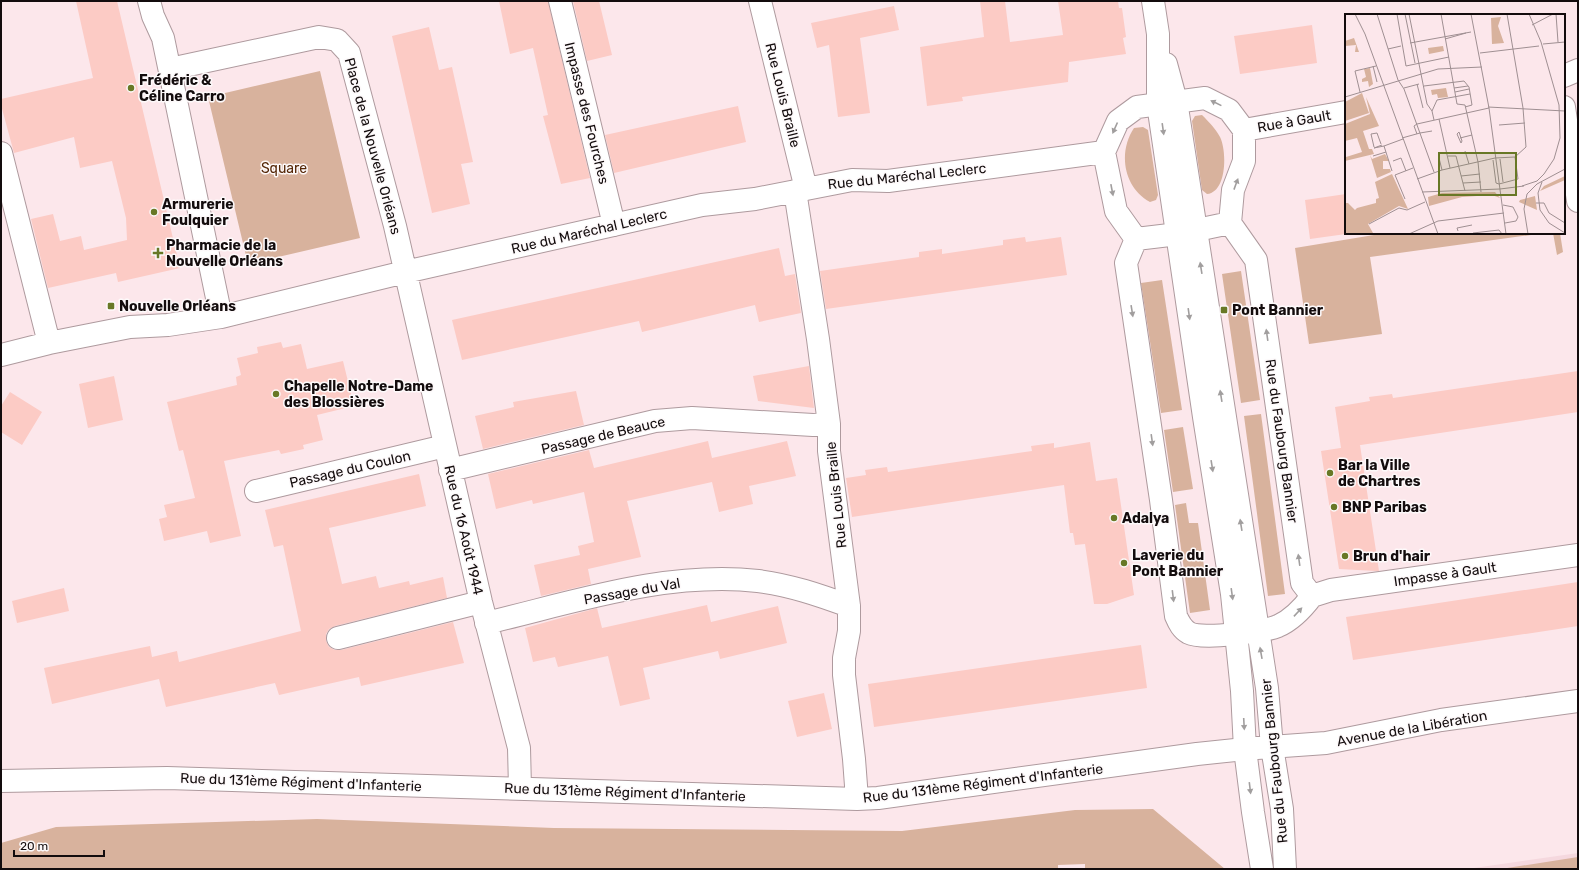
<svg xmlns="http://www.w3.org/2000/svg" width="1579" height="870" font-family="Rubik,sans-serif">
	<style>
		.built { fill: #f5d8de }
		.green { fill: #d8b29d }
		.building { fill: #fccbc5 }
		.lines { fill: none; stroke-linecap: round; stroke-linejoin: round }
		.minor-casing { stroke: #ae9a9e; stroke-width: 24 }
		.secondary-casing { stroke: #ae9a9e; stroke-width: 24 }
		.minor { stroke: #fff; stroke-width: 22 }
		.secondary { stroke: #fff; stroke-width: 22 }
		.oneway { fill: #a19e9e }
		.poi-dot { fill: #687826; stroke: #fdf9fa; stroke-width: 1.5 }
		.labels { text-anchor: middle; stroke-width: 3; stroke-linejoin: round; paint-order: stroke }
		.poi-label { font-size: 14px; font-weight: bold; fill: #130c0d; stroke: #fdf9fa; text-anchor: start }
		.street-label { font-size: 14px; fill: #130c0d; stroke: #fdf9fa }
		.park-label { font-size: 14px; fill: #542606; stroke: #fdf9fa }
		.inset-road { fill: none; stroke: #9f8f92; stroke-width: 1 }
		.view { fill: #687826; fill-opacity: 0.15; stroke: #687826; stroke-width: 2 }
		.inset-edge { fill: none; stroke: #130c0d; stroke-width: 2 }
	</style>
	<rect width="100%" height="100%" fill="#fce7eb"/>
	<path class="built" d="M1578,853V869H1467Z"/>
	<path class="green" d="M320,71L360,238L248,264L208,97Z
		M1202,115C1209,122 1215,128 1220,137C1227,151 1227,192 1207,194L1202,190L1192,121L1195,116Z
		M1143,127L1148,130L1158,195L1156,200L1150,202C1123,187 1118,152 1134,128Z
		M1386,233H1545L1370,257L1382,334L1309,344L1295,248Z
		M1553,233H1560L1563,252L1557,255Z
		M1241,271L1260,400L1241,403L1222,274Z
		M1162,280L1182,410L1161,413L1141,283Z
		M1261,414L1285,594L1268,596L1244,416Z
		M1183,427L1193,489L1173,492L1164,430Z
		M1186,503L1189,523H1198L1210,610L1190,613L1175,505Z
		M1153,809L1225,869H1085V864L1058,865V869H1V843L56,827L317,819L554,828L902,831L1075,810Z
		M1578,857V869H1501Z"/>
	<path class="building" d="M76,1H117L180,268L118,282L116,273L48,288L31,219L53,214L60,241L81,236L84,250L127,240L126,218L112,161L80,168L74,137L14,153L1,105V99L93,78Z
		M499,1H548L590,178L561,184L543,116L548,115L533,48L510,54Z
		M573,1H599L612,55L587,61Z
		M980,1H1005L1010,42L1063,35L1058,1H1118L1119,8H1122L1126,37L1123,38L1126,54L1069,62L1068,82L962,97L963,101L927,106L920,47L984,37Z
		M894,6L899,30L860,38L870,113L838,117L829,45L817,48L811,23Z
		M1312,25L1317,63L1240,74L1234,36Z
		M429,27L439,70L452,67L473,162L461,164L470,204L432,213L392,36Z
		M738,106L746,142L614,173L605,135Z
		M1346,194V234L1310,239L1305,200Z
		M1025,237L1026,242L1061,237L1067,275L826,309L820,271L919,257V252L942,249V254L1003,245V240Z
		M779,248L785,276L795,274L801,313L759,322L755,305L642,332L639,321L462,360L452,320Z
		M281,342L283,348L301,344L307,369L343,361L354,406L317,415L323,440L303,445L304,449L281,454L279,450L224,461L241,536L210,543L207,531L164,541L159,519L167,517L164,505L195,498L183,450L179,451L167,402L237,385L236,377L241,375L237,358L258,353L257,347Z
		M809,366L814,408L758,401L753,376Z
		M1578,371V412L1341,448L1335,407L1370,401L1369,397L1392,394L1393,398Z
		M114,376L123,420L88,428L79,384Z
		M576,391L584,425L483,449L475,416L514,407L513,402Z
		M10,392L42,412L22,445L1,432V406Z
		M708,441L712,458L787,441L796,476L749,486L753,504L719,512L712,482L627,501L641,557L588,569L591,584L541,596L534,565L580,555L578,546L594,542L584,492L533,504L532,500L496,509L488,474L589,450L594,468Z
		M1090,442L1096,481L1117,478L1134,595L1107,604H1094L1085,544L1075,545L1073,533H1070L1064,485L852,517L846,478L866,475L865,470L887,467L888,472L1032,451L1031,446L1054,443V448Z
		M1360,445L1379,571H1376L1339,569L1321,451Z
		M419,474L426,506L329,528L342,584L376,576L379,588L409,581L410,585L443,577L447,598L335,626L329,629L326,634V641L329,647L335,650H341L453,622L464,663L361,686L359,677L279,695L275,683L166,707L159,679L52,704L44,668L150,646L152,657L177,651L179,662L301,631L283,545L274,547L265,510Z
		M1578,582V626L1353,660L1346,617Z
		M64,588L69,611L17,623L12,601Z
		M707,605L711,622L778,606L787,643L720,659L718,651L643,668L650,699L620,706L608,656L558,667L555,657L533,662L525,628L597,608L602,628Z
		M1141,645L1147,688L874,727L868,684Z
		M824,693L832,729L797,737L788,701Z"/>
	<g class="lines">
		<defs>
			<path id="minor" d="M149,1L153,16L163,38L221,317
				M560,1L614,225
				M760,1L806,189
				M170,69L319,37L337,40L349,53L395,226L481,602L519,748L520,788
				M1564,76L1578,70
				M1564,107L1578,201
				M1244,130V161L1233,190L1230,223L1256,260L1302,583L1312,596
				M1244,130L1346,112
				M1104,152L1116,211L1136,239L1126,263L1161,500L1176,616C1179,623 1182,629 1189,633C1202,640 1263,632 1278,626C1292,620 1303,608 1312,596
				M1104,152L1118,121L1137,107L1205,98L1229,110L1244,130
				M1,153L49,343
				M795,191L818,339L829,424V451L849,606V631L844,658V675L854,759L857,799
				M1136,239L1178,234L1230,223
				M1,355L49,343L130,327L168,325L221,317L405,272L702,205L755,199L852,180L888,181L1104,152
				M450,470L655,421L692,418L813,425L829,424
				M256,491L445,446
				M1312,596L1331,590L1578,555
				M486,623C575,602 666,571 758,581C790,585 819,595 849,606
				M338,638L481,602
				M1,781L167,778L857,799L878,798L1197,754L1245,749"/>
			<path id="secondary" d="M1153,1L1158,34V104L1204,417L1232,594L1242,691L1245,749L1253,812L1262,869
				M1166,64L1176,101L1267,688L1272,747L1282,809L1285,869
				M1257,748L1326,743L1441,720L1578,701"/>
		</defs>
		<use href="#minor" class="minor-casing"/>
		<use href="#secondary" class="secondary-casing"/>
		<use href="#minor" class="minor"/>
		<use href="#secondary" class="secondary"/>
	</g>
	<defs><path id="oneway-solid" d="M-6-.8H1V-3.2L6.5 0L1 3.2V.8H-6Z"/></defs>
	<g class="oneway">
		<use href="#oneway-solid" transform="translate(1216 103) rotate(-154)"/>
		<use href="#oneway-solid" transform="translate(1115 128) rotate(114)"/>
		<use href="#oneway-solid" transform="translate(1163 129) rotate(82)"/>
		<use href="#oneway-solid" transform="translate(1236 184) rotate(-70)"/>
		<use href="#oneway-solid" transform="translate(1112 190) rotate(79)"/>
		<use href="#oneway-solid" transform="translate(1201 268) rotate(-99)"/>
		<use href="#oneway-solid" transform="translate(1132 311) rotate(81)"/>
		<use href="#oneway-solid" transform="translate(1189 314) rotate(82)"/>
		<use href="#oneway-solid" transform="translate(1267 335) rotate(-98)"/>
		<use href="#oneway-solid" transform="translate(1221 396) rotate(-99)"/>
		<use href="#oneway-solid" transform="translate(1152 440) rotate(82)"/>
		<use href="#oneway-solid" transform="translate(1212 466) rotate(81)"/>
		<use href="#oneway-solid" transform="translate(1241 525) rotate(-99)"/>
		<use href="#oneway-solid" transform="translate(1299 560) rotate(-98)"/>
		<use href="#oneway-solid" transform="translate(1232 594) rotate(82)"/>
		<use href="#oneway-solid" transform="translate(1173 596) rotate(83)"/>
		<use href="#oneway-solid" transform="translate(1298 612) rotate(-47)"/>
		<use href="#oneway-solid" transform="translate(1261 653) rotate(-100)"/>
		<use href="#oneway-solid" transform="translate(1244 724) rotate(87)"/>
		<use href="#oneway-solid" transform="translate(1250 788) rotate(83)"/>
	</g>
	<g class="poi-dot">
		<circle cx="131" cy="88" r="4"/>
		<circle cx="154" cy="212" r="4"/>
		<path d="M156 247h4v4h4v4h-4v4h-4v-4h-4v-4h4z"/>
		<rect x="107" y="302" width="8" height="8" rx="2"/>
		<rect x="1220" y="306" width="8" height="8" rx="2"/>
		<circle cx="276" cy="394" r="4"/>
		<circle cx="1330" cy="473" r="4"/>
		<circle cx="1334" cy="507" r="4"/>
		<circle cx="1114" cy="518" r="4"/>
		<circle cx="1345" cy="556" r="4"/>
		<circle cx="1124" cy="563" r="4"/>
	</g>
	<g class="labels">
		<g class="poi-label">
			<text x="139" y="85">Frédéric &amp;<tspan x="139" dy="16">Céline Carro</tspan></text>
			<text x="162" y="209">Armurerie<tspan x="162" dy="16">Foulquier</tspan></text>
			<text x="166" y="250">Pharmacie de la<tspan x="166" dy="16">Nouvelle Orléans</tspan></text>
			<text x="119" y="311">Nouvelle Orléans</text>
			<text x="1232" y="315">Pont Bannier</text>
			<text x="284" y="391">Chapelle Notre-Dame<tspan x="284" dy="16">des Blossières</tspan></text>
			<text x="1338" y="470">Bar la Ville<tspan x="1338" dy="16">de Chartres</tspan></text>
			<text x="1342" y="512">BNP Paribas</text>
			<text x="1122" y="523">Adalya</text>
			<text x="1132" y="560">Laverie du<tspan x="1132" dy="16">Pont Bannier</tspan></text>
			<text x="1353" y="561">Brun d'hair</text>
		</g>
		<g class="street-label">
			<text transform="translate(783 95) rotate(76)" y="5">Rue Louis Braille</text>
			<text transform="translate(587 113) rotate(76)" y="5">Impasse des Fourches</text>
			<text transform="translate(1294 121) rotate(-10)" y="5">Rue à Gault</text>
			<text transform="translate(373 146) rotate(75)" y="5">Place de la Nouvelle Orléans</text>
			<text transform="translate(907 176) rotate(-6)" y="5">Rue du Maréchal Leclerc</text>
			<text transform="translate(589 231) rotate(-13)" y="5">Rue du Maréchal Leclerc</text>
			<text transform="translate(603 435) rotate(-13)" y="5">Passage de Beauce</text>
			<text transform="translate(1282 441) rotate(82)" y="5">Rue du Faubourg Bannier</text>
			<text transform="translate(350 469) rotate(-13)" y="5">Passage du Coulon</text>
			<text transform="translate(836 495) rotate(-96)" y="5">Rue Louis Braille</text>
			<text transform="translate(464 530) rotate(77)" y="5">Rue du 16 Août 1944</text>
			<text transform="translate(1445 574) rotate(-8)" y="5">Impasse à Gault</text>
			<text transform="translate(632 591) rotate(-10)" y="5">Passage du Val</text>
			<text transform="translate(1412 728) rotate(-10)" y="5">Avenue de la Libération</text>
			<text transform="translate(1274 761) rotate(-96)" y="5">Rue du Faubourg Bannier</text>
			<text transform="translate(301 782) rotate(2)" y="5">Rue du 131ème Régiment d'Infanterie</text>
			<text transform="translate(983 783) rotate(-7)" y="5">Rue du 131ème Régiment d'Infanterie</text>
			<text transform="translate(625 792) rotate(2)" y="5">Rue du 131ème Régiment d'Infanterie</text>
		</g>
		<g class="park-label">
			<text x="284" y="173">Square</text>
		</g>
	</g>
	<g transform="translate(1345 14)">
		<rect width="220" height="220" fill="#fce7eb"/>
		<path d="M156,3L153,12L159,29L147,30L146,4ZM9,24L14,38H10L11,31L0,32V27ZM98,32L99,37L84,40L83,34ZM25,54L28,70L24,73L23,67L17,68V65L21,63L19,55ZM101,74L103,83L93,84L92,80L87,81L86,76ZM17,79L24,99L0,107V88ZM21,83L34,112L18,117L24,135H27L29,140L0,147L1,143L17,138L12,124L0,127V110L25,100ZM40,140L44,147H38V155H45L46,158L32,164L25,141L27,145ZM47,160L63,195L54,192L23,210L28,219L26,220H0V189H3L10,196L12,194L31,189V185L34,184L30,168ZM220,162V166L195,177L199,172ZM150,178L155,184L147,181L117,183L84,192L83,183L97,179ZM190,182L192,196L174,188L175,186Z" fill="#d8b29d"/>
		<path class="inset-road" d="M10,0L20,20L93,220M32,0L53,66L59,75L89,158M52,0L61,52L104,43M60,0L70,49M64,0L82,90L87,97M96,0L112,90L120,91L133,148M126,0L144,94L161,220M184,0L196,28M211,0L213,28M187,11L208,0M100,25L121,19M65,29L126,18M198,30L220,28M43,35L56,32M135,39L194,32M28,52L32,68M72,70L78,94M79,72L119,67L124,73L127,91L120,93M59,74L74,70M109,74L123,72M15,78L10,57L31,52M110,78L124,75M0,83L93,55L137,53M143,93L220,97M94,105L105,154M89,106L87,97L92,86L125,80M72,110L144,94M72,110L69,112L72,120M154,111L180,109M114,118L117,127L116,129L112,120ZM75,119L87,117M57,124L75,119M115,124L127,121M37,131L29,134L39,132M29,133L26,120L32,119L36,130M120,137L124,150M28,142L41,138M103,142H111L120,177M94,144L97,156M155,145L158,168M148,146L151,169L154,170L173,165L170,143M48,147L56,144L61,157M133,148L136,178M47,157L39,132L58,125M116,162L135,160M72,165L97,156L150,144L170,143L181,133L178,94L162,0M197,168L193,179L195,196L204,209L220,219M118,169L136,168M177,172L192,167L199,160L209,145L215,124L214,91L196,28M155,175L179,172M77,178L155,175M60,185L50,161L68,154M191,189H199L204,199L220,209M158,191L168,193L173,203L171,207L160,209M24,210L54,194L62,196L80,188M113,217L112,214L127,211M128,219L154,216L157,220M64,220L93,207L159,199M183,220L179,195L182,180L192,170L220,155"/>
		<path class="view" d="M94,139H171V181H94Z"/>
		<rect width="220" height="220" class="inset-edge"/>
	</g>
	<rect width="1579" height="870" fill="none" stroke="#130c0d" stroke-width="4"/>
	<path d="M14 850v6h90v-6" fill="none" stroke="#130c0d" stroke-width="2"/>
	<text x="20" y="850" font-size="12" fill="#130c0d" stroke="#fdf9fa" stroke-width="3" paint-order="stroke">20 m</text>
</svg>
